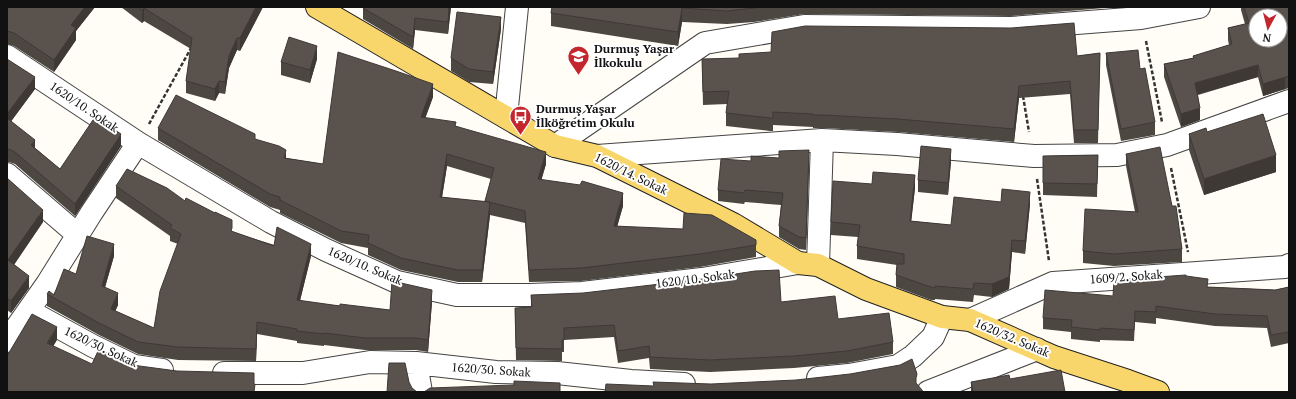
<svg xmlns="http://www.w3.org/2000/svg" width="1296" height="399" font-family="'PT Serif',serif">
	<style>
		.lines { fill: none; stroke-linecap: round; stroke-linejoin: round }
		.minor-casing { stroke: #444; stroke-width: 24 }
		.major-casing { stroke: #222; stroke-width: 24 }
		.path { stroke: #333; stroke-width: 2.5; stroke-dasharray: 4 2; stroke-linecap: butt }
		.minor { stroke: #fff; stroke-width: 22 }
		.major { stroke: #f9d66b; stroke-width: 22 }
		.wall { fill: #4d4742; fill-rule: evenodd }
		.shaded-wall { fill: #3f3936 }
		.building { fill: #5a524d; stroke: #3f3936; fill-rule: evenodd }
		.labels { text-anchor: middle; stroke-width: 4; stroke-linejoin: round; paint-order: stroke }
		.poi-label { font-size: 12px; font-weight: bold; fill: #111; stroke: #fff; text-anchor: start }
		.street-label { font-size: 12px; fill: #111; stroke: #fff }
	</style>
	<rect width="100%" height="100%" fill="#fffdf5"/>
	<g class="lines">
		<defs>
			<path id="minor" d="M7,56L138,143L271,222L326,250L397,282L457,295H530L582,293L702,279L798,263
				M506,117L517,7
				M555,146L705,43L804,26L1011,28L1141,18L1199,7
				M597,156L822,140L897,144L1034,156L1117,155L1167,145L1289,101
				M7,174L78,235
				M818,265L822,140
				M29,311L93,346L134,366L162,370
				M970,320L1053,283L1285,267L1289,265
				M7,341L47,284L92,212L138,143
				M416,363L421,392
				M224,373H303L370,362L416,363L496,372L557,373L631,381L684,384
				M818,378L849,375L898,366L913,356L933,337L942,317
				M928,392L1037,349"/>
			<path id="major" d="M317,7L555,146L597,156L733,224L798,263L818,265L866,289L942,317L970,320L1054,357L1128,381L1158,392"/>
		</defs>
		<use href="#minor" class="minor-casing"/>
		<use href="#major" class="major-casing"/>
		<path class="path" d="M1146,41L1162,122
			M1023,96L1029,132
			M149,124L191,48
			M1171,168L1188,252
			M1037,179L1049,261"/>
		<use href="#minor" class="minor"/>
		<use href="#major" class="major"/>
	</g>
	<path class="wall" d="M7,7H95L76,31V40L54,72L14,46L7,44Z
		M121,7H263L240,51L237,50L229,68L225,94L219,93L215,101L186,93V81L191,49L144,21L142,23Z
		M358,7H451L448,34L415,30L413,49L363,19V8Z
		M552,7H1116L1011,16L804,14L754,22L727,24L682,22L678,46L551,26V13Z
		M1241,7H1289V88L1263,96L1258,77L1198,95L1200,120L1181,127L1164,77V64L1193,58V56L1229,45L1228,40V28L1245,24L1241,10Z
		M501,29L493,84L469,82L451,71V58Z
		M1100,53L1098,143H1074L1070,94L1019,98L1014,142L898,132L823,128H813V127L773,125V131H770L726,126V113L727,104L703,105L702,59L1077,56Z
		M1106,53L1155,122V135L1121,141L1106,65Z
		M7,59L35,89L11,121L35,148L60,169L121,146L75,216L15,164L9,162H7Z
		M317,59L310,83L281,75V62Z
		M433,97L425,118L456,126L546,164L541,180L623,206L617,226L756,240V257L700,267L581,281L529,282L525,223L490,215L482,282H458L401,270L368,255V248L341,243L280,213V210L270,207L158,140V128L255,139L286,158L323,164ZM447,166L491,179L485,202L442,197Z
		M1207,132L1276,172L1204,195L1189,150V134Z
		M1126,154L1172,206L1182,249V262L1114,266L1083,263V251L1135,212L1126,166Z
		M1098,155L1097,197L1043,195V156Z
		M751,161L809,162L806,250L799,249L779,237V226L781,205L745,202L744,204L718,201V190Z
		M951,161L948,195L918,192V180Z
		M7,178L43,222L14,265L29,288L11,313L7,310Z
		M872,184L915,188L911,221L951,225L1001,202L1030,204L1025,254L1012,252L1009,289L992,297L974,295L973,302L935,299V300H931L896,287V275L897,265L857,259V246L858,237L831,235V222Z
		M116,186L185,201L232,232L311,256L300,301L340,306L390,310L432,302L428,352L416,350H365L324,345V346L297,343V341L257,334L256,361L178,360L138,354L99,335L47,306V294L54,295L76,274L114,256L105,287L118,305L115,311L154,328L178,244L170,241V236L116,198Z
		M1186,276L1208,287L1275,290L1289,287V343L1271,347L1267,328L1215,326L1156,318V324L1135,322L1134,341L1100,340V342L1071,339V332L1043,329V318L1113,296Z
		M531,295L781,302L838,319L893,342V354L847,363L794,368L710,372L650,369L649,358L618,363L614,337L564,340V352H562V361L516,360L515,308L531,307Z
		M1010,379L971,392V382Z"/>
	<path class="shaded-wall" d="M85,7H95L76,31V40L54,72V60L71,25Z
		M256,7H263L240,51V38Z
		M449,7H451L448,34V22Z
		M144,8V21L142,23V10Z
		M682,8V22L678,46V32Z
		M501,17V29L493,84V72Z
		M415,18V30L413,49V37Z
		M237,38V50L229,68L225,94V82L229,56Z
		M317,46V59L310,83V70Z
		M1258,65V77L1195,95V83Z
		M35,77V89L7,127V114Z
		M1285,77V89L1263,96V84Z
		M219,81V93L215,101V89Z
		M433,84V97L421,130V117Z
		M1019,86V98L1014,142V129Z
		M1200,108V120L1181,127V114Z
		M121,134V146L75,216V204Z
		M35,140V152L31,145Z
		M951,149V161L948,195V183Z
		M286,150V162L284,158Z
		M809,150V162L806,250V238Z
		M546,152V164L538,192V179Z
		M447,154V166L440,210V197Z
		M1276,155V172L1204,195V179Z
		M915,175V188L910,233V221Z
		M1030,192V204L1025,254V241Z
		M623,193V206L614,238V226Z
		M490,202V215L482,282V270Z
		M43,210V222L8,273V260Z
		M1012,240V252L1009,289L992,297V284Z
		M114,244V256L102,298V286Z
		M311,244V256L297,312V300Z
		M29,276V288L11,313V301Z
		M432,290V302L428,352V340Z
		M118,293V305L111,321V309Z
		M257,322V334L256,361V349Z
		M57,327V340L47,357V343Z"/>
	<path class="building" d="M7,7H85L71,25L76,28L54,60L14,33L7,31Z
		M138,7H256L240,38H237L229,56L225,82L219,81L215,89L186,81L192,38L144,8L142,10Z
		M363,7H449L448,22L415,18L413,37L363,8Z
		M552,7H763L727,11L682,8L678,32L551,13Z
		M1244,7H1289V76L1263,84L1258,65L1195,83L1200,108L1181,114L1164,64L1194,58L1193,56L1232,44L1228,28L1249,23ZM1256,16H1280V40H1256Z
		M457,12L501,17L493,72L469,69L451,58Z
		M1074,23L1077,56L1100,53L1098,130H1074L1070,81L1019,86L1014,129L898,119L823,115H813V114L773,112V118H770L726,113L729,91L703,92L702,59L739,58V54L771,52L772,32L805,26L1011,28Z
		M289,37L317,46L310,70L281,62Z
		M1138,50L1140,69L1145,68L1155,122L1121,129L1106,53Z
		M338,52L396,71L433,84L421,117L456,122L455,126L546,152L538,179L580,185L582,181L623,193L614,226L683,229L684,213L712,215L756,240V245L700,254L581,268L529,270L525,211L485,201L494,168L447,154L440,197L490,202L482,270H458L401,258L368,243L369,235L341,231L280,200V197L270,194L158,128L176,95L255,134V139L279,146L286,150L284,158L323,164Z
		M7,59L35,77L7,114Z
		M1263,114L1276,155L1204,179L1189,134L1206,128L1207,132Z
		M95,117L121,134L75,204L15,152L9,149L7,150V118L35,140L31,145L60,169Z
		M921,146L951,149L948,183L918,180Z
		M1160,147L1172,206H1176L1182,249L1114,254L1083,251L1085,209L1138,212L1126,154Z
		M809,150L806,238L799,237L779,226L783,193L745,190L744,193L718,190L721,159L751,161V156L779,158V151Z
		M1098,155L1097,184L1043,183V156Z
		M127,169L167,188L185,201L186,198L215,213V212L232,220V228L231,231L274,246L277,227L311,244L297,300L340,306V304L390,310L392,281L432,290L428,340L416,338H365L324,333V334L297,331V329L257,322L256,349L178,347L138,342L99,323L47,294L49,291L54,295L64,269L76,274L87,236L114,244L102,286L118,293L111,309L154,328L160,291L181,234L170,228L172,225L116,186Z
		M873,172L915,175L910,221L951,225L954,197L1001,202L1002,189L1030,192L1025,241L1012,240L1009,277L992,284L974,283L973,289L935,286V288L931,287L896,275L897,264H904V254L857,246L860,225L831,222L833,181L872,184Z
		M7,178L43,210L8,260L29,276L11,301L7,298Z
		M779,270L781,302L835,296L838,319L889,313L893,342L847,351L794,356L710,360L650,357L649,346L618,351L614,325L564,328V340H562V349L516,348L515,308L532,307L531,295L583,293L703,279L755,271Z
		M1186,275V276L1208,279L1207,287L1275,290L1289,287V332L1271,335L1267,316L1215,314L1156,306V312L1135,311L1134,330L1100,328V330L1071,327L1072,320L1043,318L1045,290L1113,296L1114,280Z
		M32,314L57,327L47,343L92,364L99,349L132,365L177,371L254,373V384H255L254,392H72L71,391L70,392H7V356Z
		M912,359L917,374L916,378V383L922,390L923,392H605L606,384L654,386L653,382L711,384L796,380L850,374L900,365Z
		M389,363H405L409,382L412,388L417,392H424L430,388L514,385V381L560,383V392H387Z
		M1061,370L1065,392H971L973,391L971,382L1009,375L1010,379Z"/>
	<defs>
		<symbol id="school-pin" viewBox="-11 -11 22 30"><path d="M0 17L-7.5 6A9.5 9.5 0 1 1 7.5 6Z" fill="#c4262e" stroke="#fff"/><path d="M0-5L7-2L0 1L-7-2ZM-4 1L0 2.5L4 1V4Q0 6-4 4Z" fill="#fff"/></symbol>
		<symbol id="bus-pin" viewBox="-11 -11 22 30"><path d="M0 17L-7.5 6A9.5 9.5 0 1 1 7.5 6Z" fill="#c4262e" stroke="#fff"/><path d="M-5-6H5V4H4V6H2V4H-2V6H-4V4H-5ZM-3.5-4V0h7V-4ZM-3.5 1.2v1.5H-2V1.2ZM2 1.2v1.5H3.5V1.2Z" fill="#fff"/></symbol>
	</defs>
	<g fill-rule="evenodd">
		<use href="#school-pin" x="566" y="44" width="25" height="34"/>
		<use href="#bus-pin" x="508" y="104" width="25" height="34"/>
	</g>
	<g class="labels">
		<g class="poi-label">
			<text x="594" y="53">Durmuş Yaşar<tspan x="594" dy="14">İlkokulu</tspan></text>
			<text x="536" y="113">Durmuş Yaşar<tspan x="536" dy="14">İlköğretim Okulu</tspan></text>
		</g>
		<g class="street-label">
			<text transform="translate(84 107) rotate(34)" y="4">1620/10. Sokak</text>
			<text transform="translate(631 174) rotate(26)" y="4">1620/14. Sokak</text>
			<text transform="translate(365 266) rotate(23)" y="4">1620/10. Sokak</text>
			<text transform="translate(1126 277) rotate(-4)" y="4">1609/2. Sokak</text>
			<text transform="translate(695 279) rotate(-7)" y="4">1620/10. Sokak</text>
			<text transform="translate(1012 338) rotate(23)" y="4">1620/32. Sokak</text>
			<text transform="translate(101 347) rotate(25)" y="4">1620/30. Sokak</text>
			<text transform="translate(491 370) rotate(4)" y="4">1620/30. Sokak</text>
		</g>
	</g>
	<rect width="1296" height="399" fill="none" stroke="#111111" stroke-width="16"/>
	<g transform="translate(1268 28) rotate(187)"><circle r="19" fill="#ffffff" stroke="#a0a0a0"/>
	<path d="M0-3L7 15L0 10L-7 15Z" fill="#c4262e"/>
	<text y="-6" font-size="11" font-weight="bold" text-anchor="middle" fill="#111111">N</text>
	</g>
</svg>
